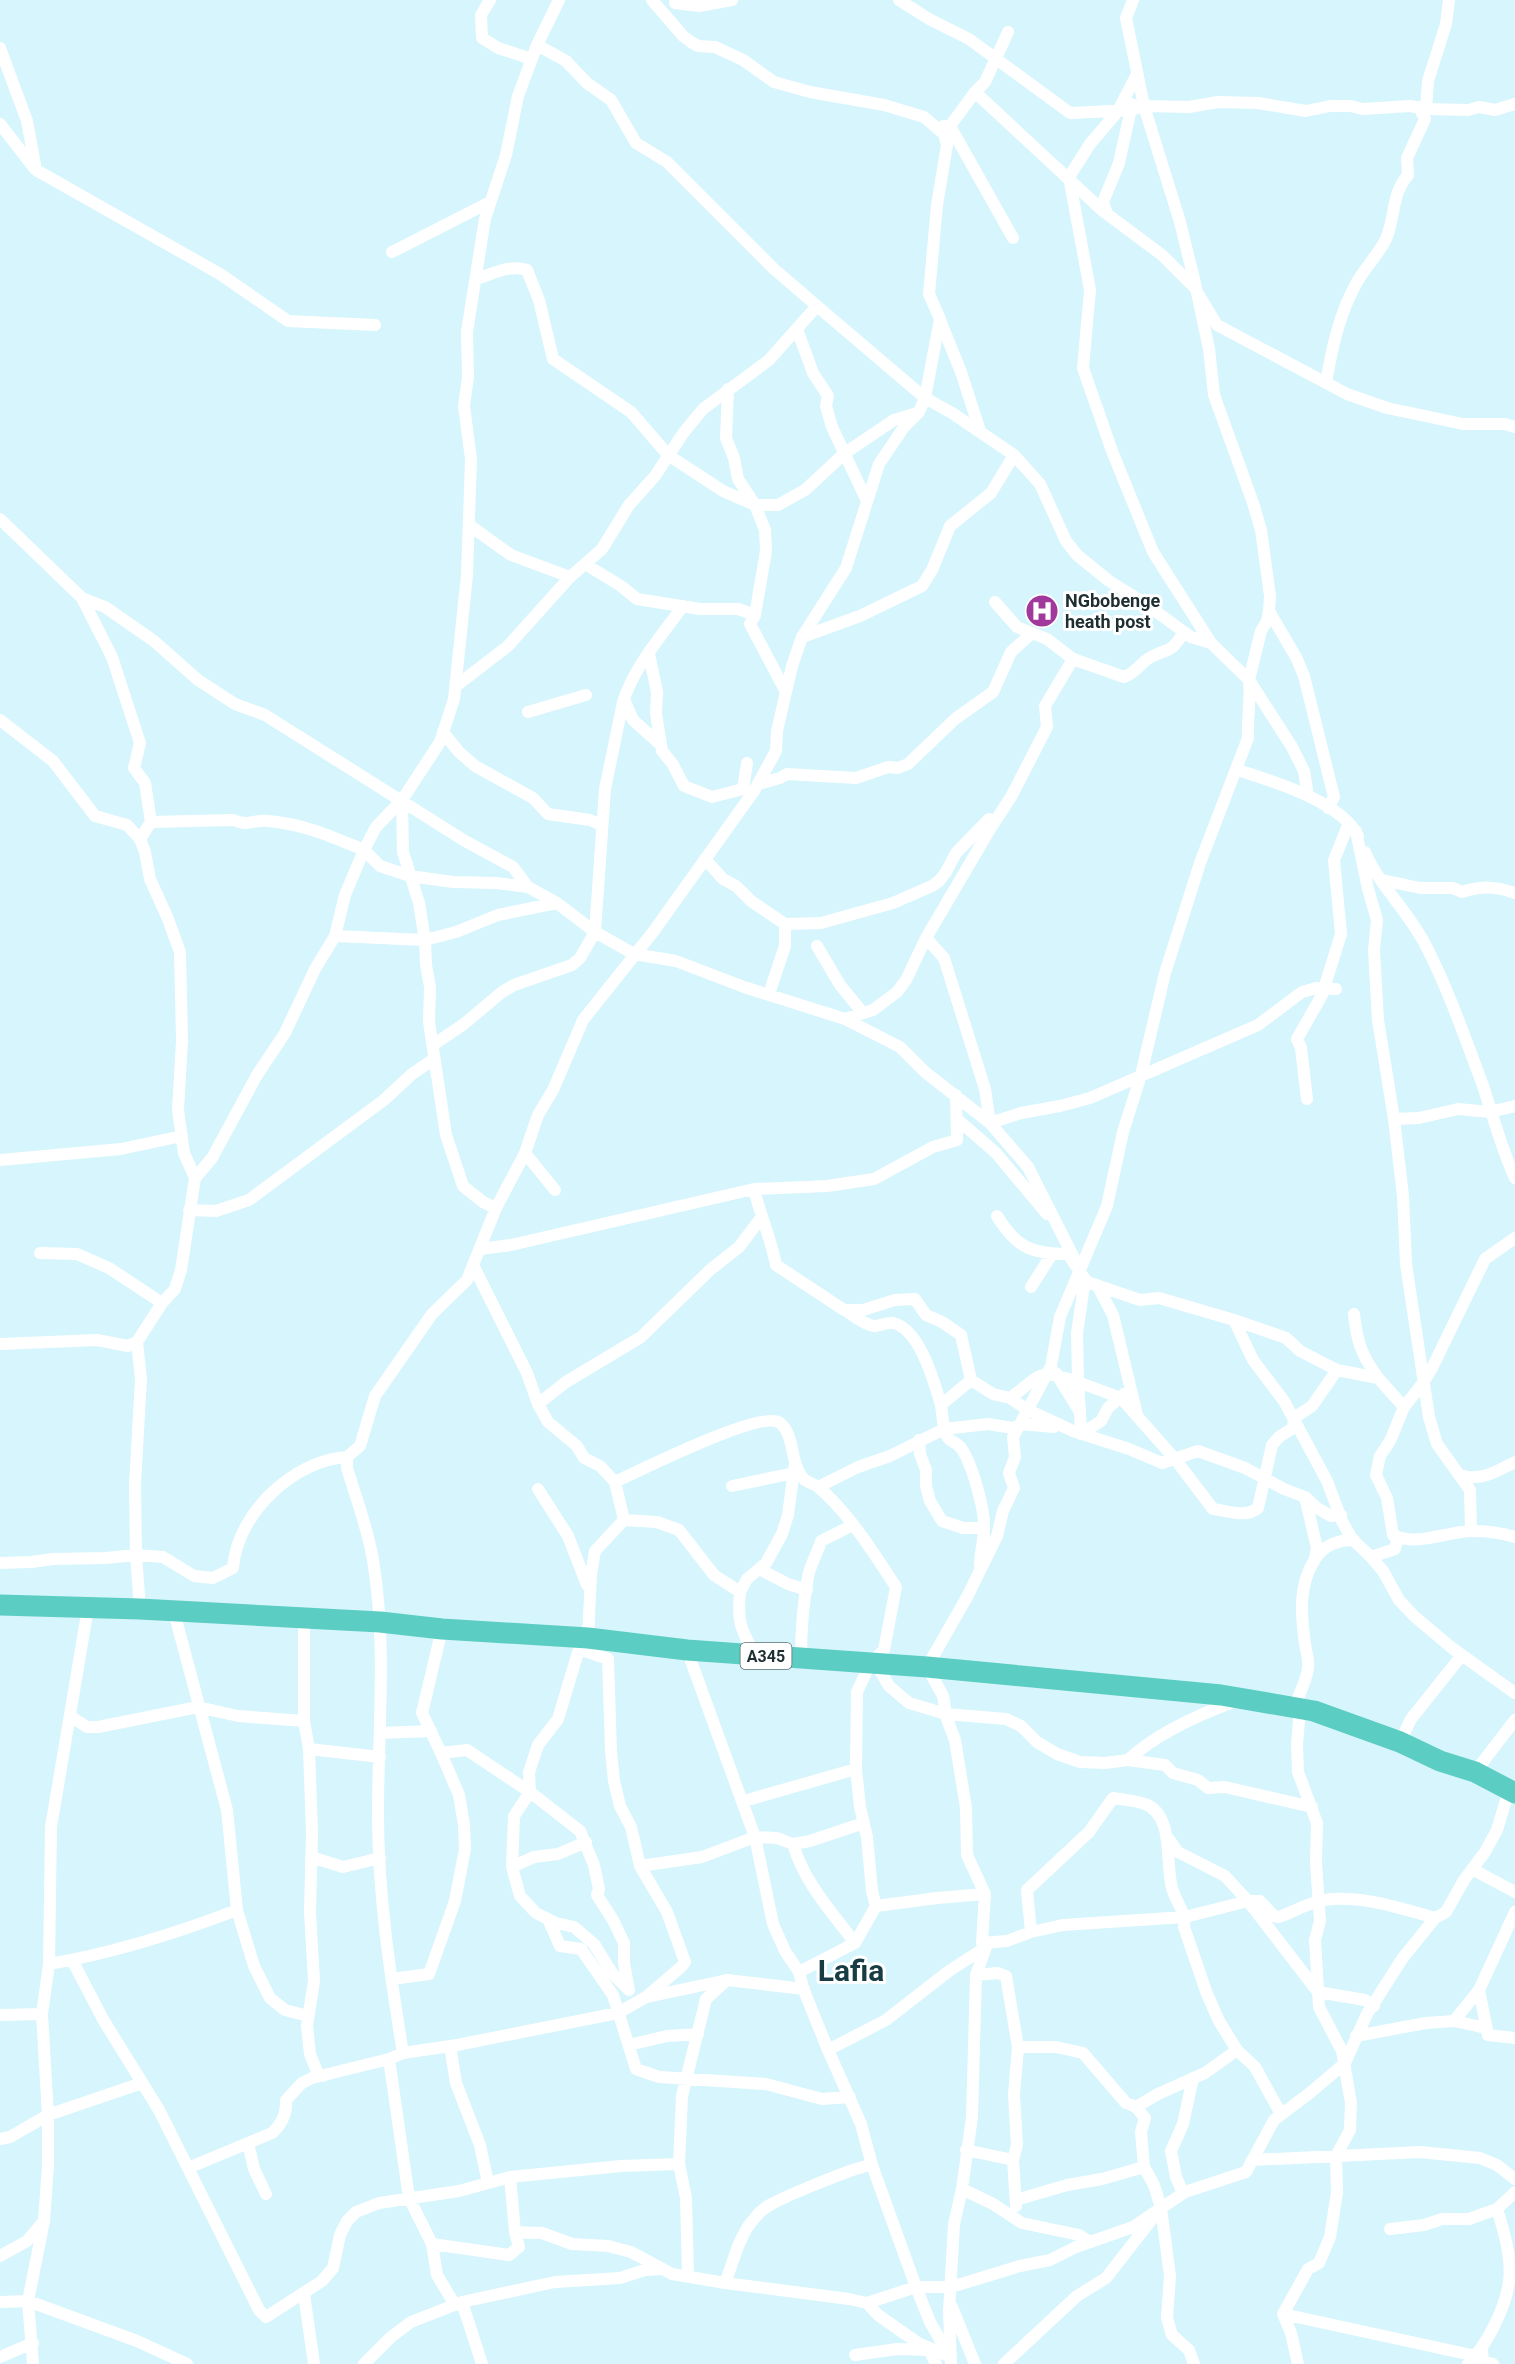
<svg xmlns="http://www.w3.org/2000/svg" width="1515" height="2364" font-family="Roboto,sans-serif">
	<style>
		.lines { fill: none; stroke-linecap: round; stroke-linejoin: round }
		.street { stroke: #fff; stroke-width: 12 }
		.highway { stroke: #5bcdc3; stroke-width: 21 }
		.labels { text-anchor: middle; stroke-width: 6; stroke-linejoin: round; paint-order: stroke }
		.shield { fill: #fff; stroke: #626d6f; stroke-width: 1.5 }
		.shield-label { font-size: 16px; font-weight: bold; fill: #1f2e31 }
		.poi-label { font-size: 18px; font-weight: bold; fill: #1f2e31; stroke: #fff; text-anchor: start }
		.town-label { font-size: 30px; font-weight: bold; fill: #183c43; stroke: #fff }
	</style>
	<rect width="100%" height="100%" fill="#d6f5fc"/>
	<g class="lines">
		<path class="street" d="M490,0L481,15L482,38L498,48L532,59
			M899,0L929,19L969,39L1070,113L1131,110L1145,106L1189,107L1218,102L1258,103L1306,111L1330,106H1351L1362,109L1410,106L1426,109L1468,110L1479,107L1495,110L1515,104
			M1133,0L1126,18L1144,106L1180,222L1194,279L1209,349L1214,395L1253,503L1261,530L1270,596L1269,611L1297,659L1304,676L1334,797L1328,808
			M675,3L699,6L732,0
			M537,45L566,61L587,83L611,100L636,143L667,162L774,269L831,318L925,398L952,413L1014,455L1040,484L1066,541L1077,555L1109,581L1143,602L1191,637L1211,643L1249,680C1251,700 1247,718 1248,738L1200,863L1165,973L1141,1075L1123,1132L1107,1206L1060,1317L1051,1366L1013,1437L1015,1457L1009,1473L1014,1488L1003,1511L997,1536L967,1597L927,1667L943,1696L947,1719L955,1740L966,1808L967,1855L985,1894L982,1943L986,1947L976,1975L972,2117L962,2189L954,2224L949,2311L951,2364
			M0,48L27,121L36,170L220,274L288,321L375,325
			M1137,74L1118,111L1090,144L1069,177L1090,290L1083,368L1112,451L1153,552L1211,643
			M975,92L1103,211L1162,255L1194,287L1217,325L1347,394L1387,408L1463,424H1505L1515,427
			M1426,109L1428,81L1446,24L1449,0
			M0,124L35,169
			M943,126H950L975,92L985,82L1008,32
			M950,126L1013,238
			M1107,214L1103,202L1119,163L1132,104
			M392,252L490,202
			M476,279C493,274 510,264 527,270L539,300L553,359L631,412L668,455L723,491L755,505H778L805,490L845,453L894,420L917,413
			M940,320L961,372L980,431
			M797,329L813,373L828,396L826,406L832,427L866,499
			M1326,383C1332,348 1339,314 1357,282C1365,268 1380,252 1386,239C1396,215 1391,195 1408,175L1407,158L1425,119L1419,107
			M728,389L726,438L734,458L738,479L755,505L765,530L766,551L755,615L750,624L786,692
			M0,519L82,598L112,657L140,743L134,768L145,783L151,822
			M469,525L511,555L570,577
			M585,564L621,586L637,599L700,609H738L755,615
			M82,598L105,607L154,641L198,680L235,704L265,715L465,841L513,867L528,887L557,903L595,932L634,954L676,961L744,987L845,1019L900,1047L925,1072L990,1123L1028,1167L1080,1270
			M995,602L1017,627L1047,639L1073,659L1124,677C1136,673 1141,662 1151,657C1172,646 1169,655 1184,632
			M1269,611L1267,621L1261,631L1249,680L1292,747L1304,771L1308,796
			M802,637L860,616L922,586L932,570L950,526L991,493L1014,455
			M649,654L657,692L656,714L662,751L672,763L684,786L712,797L743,789L747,763
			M456,686L508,646L570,577L602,549L629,505L655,476L684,432L703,409L769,360L817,306
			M624,699L633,720L661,745
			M528,712L586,695
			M0,720L53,761L95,816L127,825L140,839L145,852L150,879L168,919L180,952L182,1041L178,1110L184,1153L195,1178L181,1270L175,1289L162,1303L137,1342L128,1346L97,1340L0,1344
			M443,732L459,752L475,766L533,798L548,814L590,820L602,825
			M1238,770C1272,781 1342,802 1358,836
			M758,784L780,778L787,774L856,778L888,767L898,768L908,764L955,719L993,692L1011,652L1032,633
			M402,800L403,852L419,903L425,940L426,965L430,987L429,1022L446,1135L463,1186L483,1202L496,1208
			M1356,831L1368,889L1377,920L1374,950L1378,1020L1394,1119L1403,1196L1406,1264L1429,1417L1437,1444L1470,1490L1471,1531
			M140,839L151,822L233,820C251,827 252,819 269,821C307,825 330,836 364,850L376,827L402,800L440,742L454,699L467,575L471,459L464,406L468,377L467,332L472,300L485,219L506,155L518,96L537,45L559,0
			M1365,852C1380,887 1410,913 1427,948C1449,991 1465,1038 1482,1083C1493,1115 1501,1148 1515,1178
			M705,859L723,879L736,886L751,901L785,924L821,923L893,903L932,886L939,881L946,872L956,853L989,819
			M1382,880L1420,888H1453L1462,892C1482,886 1495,886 1515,893
			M335,936L425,940L456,932L498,915L557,903
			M926,938L944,958L985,1089L990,1123
			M817,946L840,985L863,1013
			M769,994L785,946V924
			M845,1019L873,1010L897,992L906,980L926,938L990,829L1011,797L1047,727L1045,706L1073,659
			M433,1045L464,1024L502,992L514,985L572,965L580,958L595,932L605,789L623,702C634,667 661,636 683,606
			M1307,1099L1301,1048L1297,1039L1322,995L1341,934L1334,860L1349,823
			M957,1119L996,1153L1047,1214
			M1394,1119L1419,1118L1458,1109L1490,1112L1515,1106
			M990,1123L1021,1113L1060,1106L1090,1098L1258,1025L1302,992L1316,988L1336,989
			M525,1153L555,1190
			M0,1160L121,1149L182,1136
			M195,1178L212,1158L257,1075L285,1033L315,969L335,936L345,895L364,850L380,866L410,876L453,882L496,883L528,887
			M754,1189C760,1215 771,1238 776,1265L844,1310H863L895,1300L915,1299L926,1315L942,1322L961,1335L971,1380
			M189,1210L216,1211L249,1200L384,1100L412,1074L434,1059
			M997,1216C1016,1247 1031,1254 1068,1254L1087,1282L1140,1300L1159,1298L1234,1320L1286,1338L1300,1351L1337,1370L1378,1378L1404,1407
			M1515,1238L1485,1259L1432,1368L1423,1383L1404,1407L1390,1441L1380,1456L1376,1475L1387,1498L1393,1535C1418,1547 1447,1531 1473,1531C1486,1531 1502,1533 1515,1537
			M480,1249L511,1245L754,1189L827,1186L874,1179L933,1147L957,1140L956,1095
			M40,1253L77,1254L109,1268L162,1303
			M473,1265L527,1373L538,1404L548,1422L577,1446L584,1458L600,1466L615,1482L624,1520
			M1085,1279L1077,1333L1078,1382L1121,1398L1175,1459L1213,1509C1226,1511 1247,1518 1258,1508L1272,1445L1279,1437L1293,1428L1294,1418
			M1097,1285L1113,1315L1137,1415
			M1031,1287L1052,1254
			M845,1310C854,1316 863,1324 874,1326C880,1326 887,1322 893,1323C920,1329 934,1382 941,1405
			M1354,1314C1357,1342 1361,1354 1378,1378
			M1234,1320L1253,1360L1284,1401L1327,1481L1342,1521L1352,1539L1371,1557L1383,1571L1399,1600L1414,1616L1452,1648L1515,1693
			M137,1342L141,1379L135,1484L136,1555L140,1609
			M1056,1373L1080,1412L1081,1434
			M971,1380L993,1394L1010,1398L1028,1410L1073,1431L1129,1449L1162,1463L1198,1451L1245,1468L1284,1489L1305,1497L1317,1508L1331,1516L1341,1515
			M1010,1398C1042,1376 1035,1367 1078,1382L1080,1412
			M538,1404L566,1382L641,1337L710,1270L739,1247L761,1218
			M1294,1418L1312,1406L1337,1370
			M1081,1434L1101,1421L1108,1408L1124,1394
			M919,1440L920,1454L926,1470V1486L930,1501L942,1521L963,1528H984
			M1460,1475C1481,1482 1497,1471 1515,1462
			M615,1482C639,1471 762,1409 780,1423C796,1436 789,1465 805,1480C809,1483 814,1484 817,1486C822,1490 827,1495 831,1499C855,1523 877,1558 896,1587L884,1650L870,1664L857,1692L856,1769L860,1807L867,1837L872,1891L876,1906L855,1943L799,1972
			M732,1486L799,1472
			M818,1487L858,1467L890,1456L944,1429L941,1405L971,1380
			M538,1489L568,1536L587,1585
			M1305,1497L1317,1548L1315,1558
			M624,1520L595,1551L591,1575L588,1638L579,1649L558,1719L538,1745L529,1772L530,1792L514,1816L512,1867L520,1896L536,1913L556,1923L574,1927L594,1944L612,1973L629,1990
			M624,1520L657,1522L679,1530L714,1575L740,1592C737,1622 741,1630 755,1655
			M1371,1557L1395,1549L1398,1537
			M0,1563L31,1562L53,1559L105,1558L136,1555L163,1557L194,1576L213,1578L233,1568C237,1514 293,1460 347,1457
			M980,1565C980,1553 984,1541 984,1528C985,1510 972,1463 961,1448C953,1438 949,1445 944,1429L988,1424L1013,1428L1021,1424L1054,1427
			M759,1569L788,1584L807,1590
			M740,1592L747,1579L766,1563L782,1534L788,1515L795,1463
			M174,1612L227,1810L237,1910L254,1966L270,1998L285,2010L308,2016
			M304,1619V1721L309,1749L312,1833L310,1912L314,1981L307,2026L310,2054L318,2074L323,2076
			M687,1650L755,1837L773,1924L785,1951L799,1972L803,1988L828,2050L861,2124L872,2165L916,2287L930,2322L949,2355
			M801,1658C801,1631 803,1604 808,1577C809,1568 818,1552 821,1541L853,1525
			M876,1664L889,1686L909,1703L946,1714L1006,1719L1021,1726L1037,1742L1057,1754L1080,1762L1105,1763L1128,1760L1165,1765L1173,1773L1198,1780L1208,1788L1225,1787L1312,1807
			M1294,1707C1299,1695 1307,1680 1308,1667C1309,1660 1306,1651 1305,1644C1301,1614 1298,1586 1315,1559C1324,1545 1337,1540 1354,1540
			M70,1716L87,1727H98L198,1707L238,1716L304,1721
			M380,1733L431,1731
			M1400,1742L1411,1719L1462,1655
			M309,1749L380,1757
			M441,1753L467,1750L530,1792L580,1831L594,1865L599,1889L597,1895L613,1920L624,1943V1963L629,1990
			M1128,1760C1156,1734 1200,1714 1236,1701
			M1475,1772L1515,1720
			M744,1801L856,1769
			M1168,1838L1178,1852L1225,1876L1248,1901L1318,1992L1365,2000L1374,2006
			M793,1844C805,1884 831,1911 855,1943
			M311,1857L343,1867L380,1858
			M640,1866L702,1857L755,1837L777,1838L793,1844L810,1841L864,1823
			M512,1867L534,1857L558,1854L586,1842
			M1472,1869L1515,1892
			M876,1906L937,1898L985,1894
			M1515,1912L1479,1990L1488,2035L1515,2038
			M548,1919L560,1946L581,1949L613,1995L636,2069L659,2077L766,2084L822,2099L850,2097
			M1031,1932L1027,1890L1089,1832L1113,1798C1123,1800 1135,1800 1145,1804C1175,1815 1165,1864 1172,1888C1176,1903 1186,1911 1184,1927L1207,1994L1219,2021L1237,2050L1255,2067L1281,2114
			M982,1943L1007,1941L1031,1932L1063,1925L1185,1917L1248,1901H1260L1274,1916L1279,1917C1292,1912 1305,1905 1319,1901C1355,1893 1400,1908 1435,1918
			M72,1960L104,2021L159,2110L259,2310L266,2317L322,2281L333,2268L340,2235L347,2221L356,2212L379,2203L459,2191L510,2177L621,2166L679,2164
			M49,1964C113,1953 177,1933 237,1910
			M392,1979L429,1974L455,1901L465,1849L464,1825L459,1795L441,1753L422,1713L442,1629
			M647,1997L727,1980L804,1989
			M0,2015L42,2014
			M1454,2021L1486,2028
			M1356,2036L1426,2023L1454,2021L1479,1990
			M629,2045L667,2036L698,2034
			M450,2046L456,2083L480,2145L488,2183
			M1018,2047H1056L1083,2053L1126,2103L1136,2107L1158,2094L1205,2073L1237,2050
			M828,2050L886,2020L949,1971L986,1947
			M403,2053C390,1974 378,1894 378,1814C378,1730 387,1644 373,1560C368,1529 356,1498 347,1468V1457L360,1446L375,1396L432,1314L467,1280L496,1208L525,1153L538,1115L553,1090L583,1020L653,932L754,791L776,751L777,731L792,666L802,637L846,568L879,464L904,427L919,412L925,398L940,319L929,294L937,205L947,145L944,134L924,117L884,105L810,92L774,82L743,60L715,47L698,46L691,42L683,36L652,0
			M389,2059L409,2198L432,2244L437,2275L455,2305
			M1136,2107L1145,2118L1141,2132L1144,2167L1154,2185L1161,2208L1170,2276L1167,2318L1172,2335L1189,2350L1194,2364
			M0,2139L10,2137L48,2115L142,2083
			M248,2143L254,2169L266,2194
			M966,2150L1013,2160L1017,2145L1014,2095L1018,2047L1006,1976L998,1973L976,1975
			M1013,2160L1016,2206
			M1252,2160L1420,2152L1480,2158L1497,2165L1515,2179
			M188,2168L272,2133C282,2124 287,2114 286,2100L302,2083L312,2078L389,2059L403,2053L457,2045L618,2013L646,1997L681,1967L685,1962L667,1912L640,1866L631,1827L620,1806L614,1781L611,1751L608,1659L579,1649
			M510,2177L515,2232L542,2233L572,2244L608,2246L631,2252L663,2269
			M962,2189L993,2204L1022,2223L1079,2235L1090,2242
			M1183,2193L1176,2177L1171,2151L1183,2124L1193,2078
			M1016,2200L1067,2185L1102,2179L1144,2167
			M1390,2229L1424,2225L1442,2219H1469L1497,2209
			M432,2244L509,2255L519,2247L515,2232
			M0,2256L27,2241L43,2222
			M688,2275L686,2198L679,2164L682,2096L706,1999L727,1980
			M725,2283C733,2263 739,2235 754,2219C757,2215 763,2209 768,2206C783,2197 857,2166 872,2165
			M304,2294L314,2364
			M0,2302L28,2301L137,2341L187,2364
			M462,2302L482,2364
			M867,2303L916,2287H951L1020,2266L1050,2260L1076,2247L1133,2227L1185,2192L1246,2172L1274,2120L1311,2092L1345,2063L1367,2014L1402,1959L1435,1918L1446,1912L1464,1880L1485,1852L1497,1830L1509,1790
			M952,2307L975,2364
			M1283,2314L1476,2356
			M1482,2348L1483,2362L1493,2364
			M929,2350L936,2364
			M855,2355L897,2349L930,2350
			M0,2357L33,2343
			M33,2364L28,2301L44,2221L48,2165V2115L42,2014L49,1964L51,1827L88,1608
			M364,2364L391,2337L411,2322L462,2302L555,2282L620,2278L645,2270L663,2269L672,2274L725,2283L849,2299L867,2303L878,2315L918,2343L951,2357
			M1004,2364L1077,2296L1106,2278L1152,2219
			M1298,2364L1291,2333L1283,2314L1308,2269L1319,2263L1330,2237L1337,2192L1336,2156L1350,2130L1351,2103L1342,2051L1319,2007L1315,1940L1320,1921L1316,1863L1317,1823L1298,1772L1297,1745L1300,1708
			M1468,2364C1487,2345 1505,2309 1509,2282C1512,2258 1504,2231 1497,2209L1515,2192"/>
		<path class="highway" d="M0,1605L140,1609L380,1622L442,1629L588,1638L687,1650L927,1667L1221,1695L1314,1711L1400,1742L1440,1761L1475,1772L1515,1793"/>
	</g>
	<defs>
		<symbol id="hospital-disc" viewBox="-11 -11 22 22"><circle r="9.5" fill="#a1399d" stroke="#fff"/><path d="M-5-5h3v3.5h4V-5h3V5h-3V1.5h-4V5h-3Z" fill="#fff"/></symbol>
	</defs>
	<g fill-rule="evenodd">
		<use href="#hospital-disc" x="1023" y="592" width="38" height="38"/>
	</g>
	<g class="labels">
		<rect class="shield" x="740.5" y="1643" width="51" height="26" rx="4.5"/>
		<g class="shield-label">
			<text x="766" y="1662">A345</text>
		</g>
		<g class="poi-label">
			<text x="1065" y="607">NGbobenge<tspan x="1065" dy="21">heath post</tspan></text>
		</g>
		<g class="town-label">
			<text x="851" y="1981">Lafia</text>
		</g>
	</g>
</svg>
